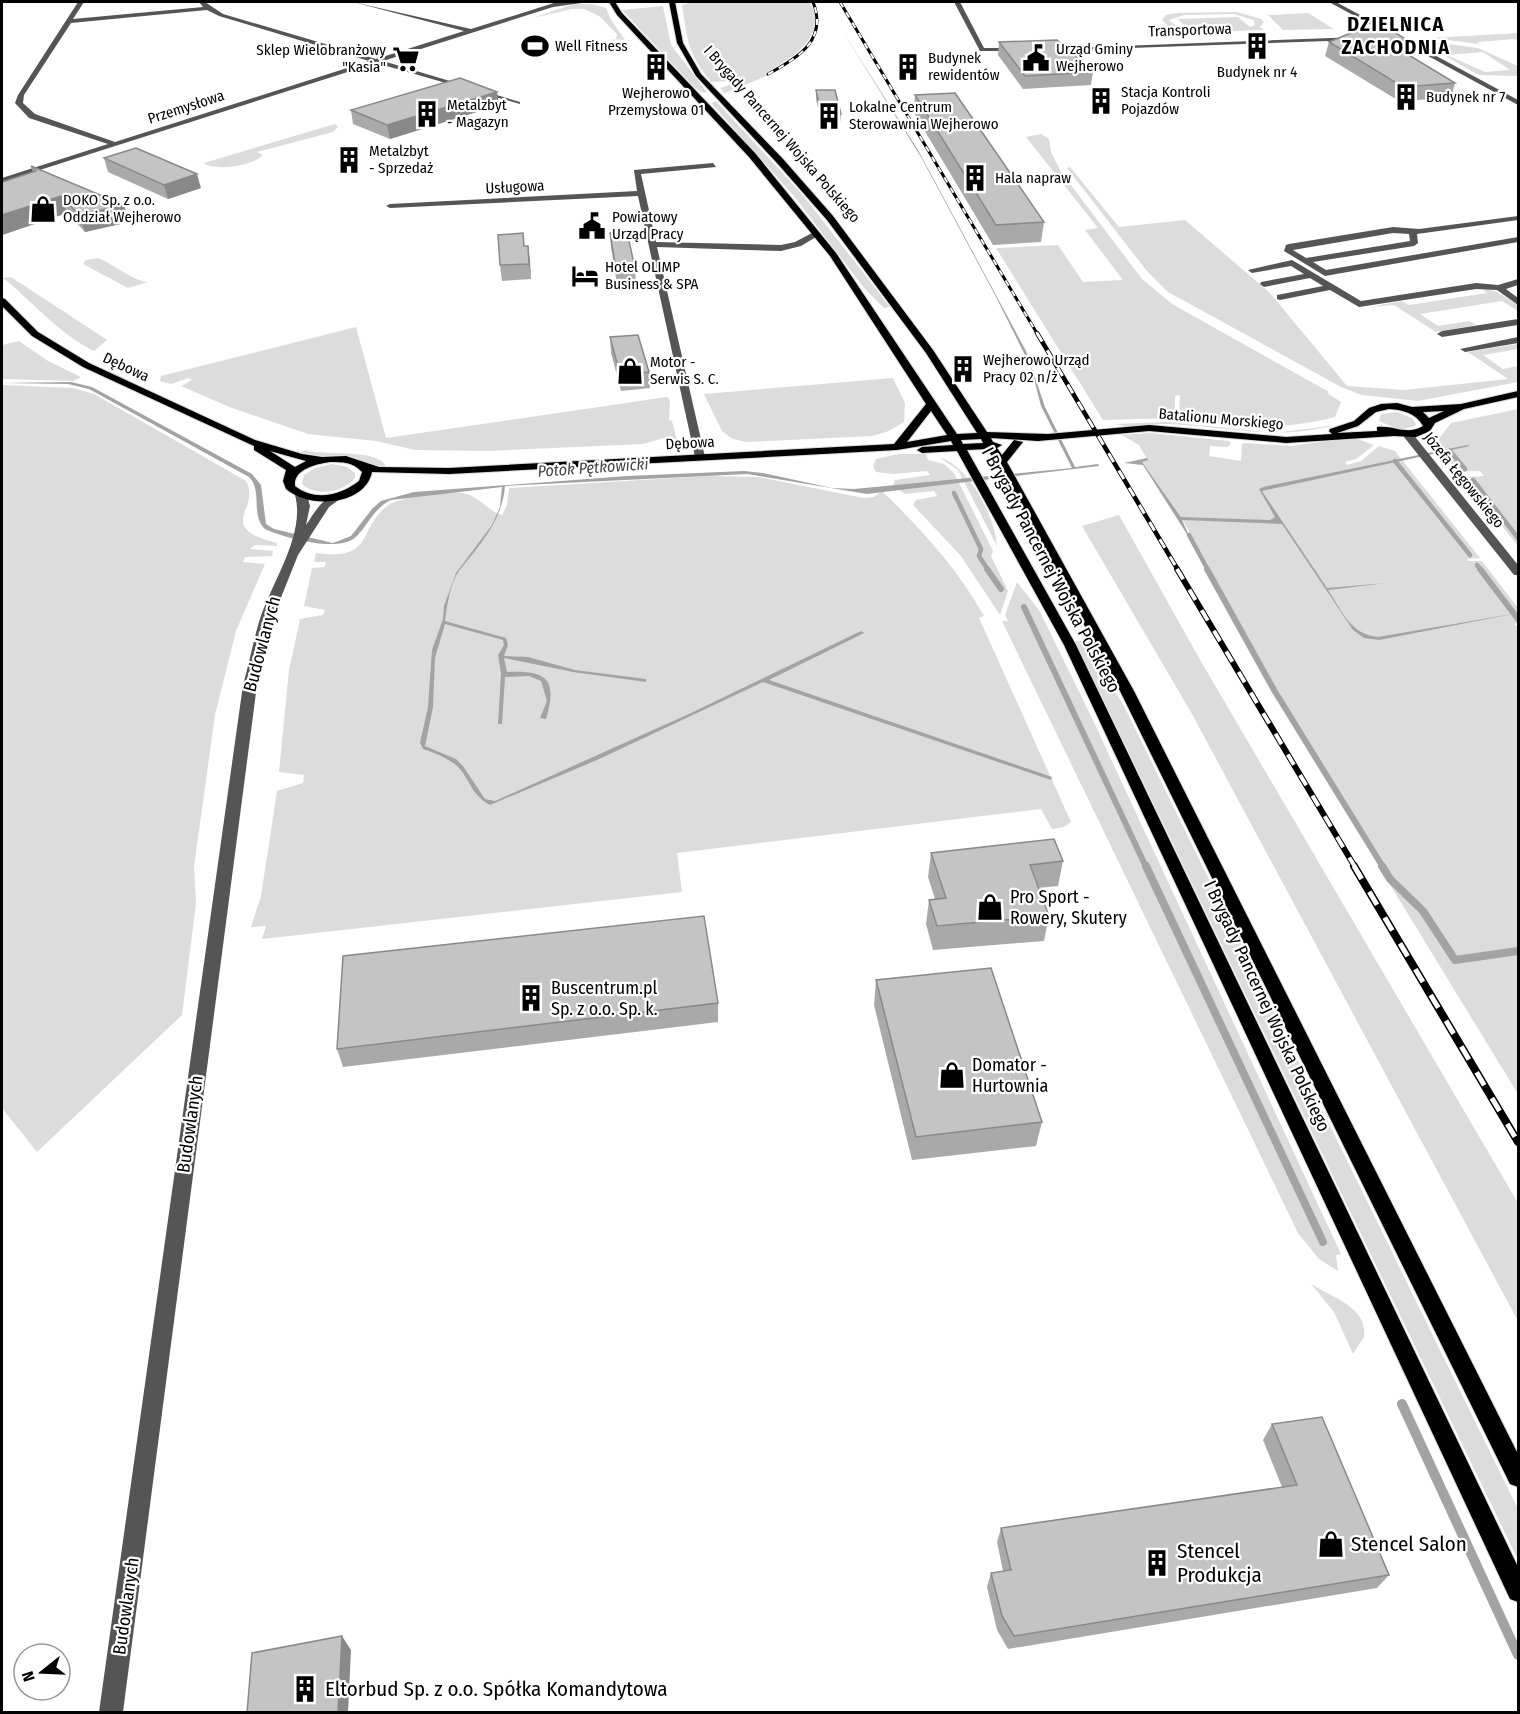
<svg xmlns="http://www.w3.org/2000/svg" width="1520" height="1714" font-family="'Fira Sans Condensed',sans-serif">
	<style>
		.green { fill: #dcdcdc; fill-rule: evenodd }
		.water { fill: #a3a3a3 }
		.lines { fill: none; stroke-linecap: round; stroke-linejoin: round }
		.stream-far3 { stroke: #a3a3a3; stroke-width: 4.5 }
		.stream-far2 { stroke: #a3a3a3; stroke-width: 6 }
		.stream-far1 { stroke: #a3a3a3; stroke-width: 8 }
		.stream { stroke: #a3a3a3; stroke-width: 10 }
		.major-casing { stroke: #dbdbdb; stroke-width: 2 }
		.minor { fill: #555; fill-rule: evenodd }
		.major { fill: #000; fill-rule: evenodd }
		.rail-far3-casing { stroke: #000; stroke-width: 3 }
		.rail-far2-casing { stroke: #000; stroke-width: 4.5 }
		.rail-far1-casing { stroke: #000; stroke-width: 6 }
		.rail-casing { stroke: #000; stroke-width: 8 }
		.rail-far3 { stroke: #fff; stroke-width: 2; stroke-dasharray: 6; stroke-linecap: butt }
		.rail-far2 { stroke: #fff; stroke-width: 3; stroke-dasharray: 10; stroke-linecap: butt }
		.rail-far1 { stroke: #fff; stroke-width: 4; stroke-dasharray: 12; stroke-linecap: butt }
		.rail { stroke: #fff; stroke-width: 5; stroke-dasharray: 15; stroke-linecap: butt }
		.wall { fill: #a9a9a9 }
		.shaded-wall { fill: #898989 }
		.building { fill: #c4c4c4; stroke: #898989; stroke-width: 1.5 }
		.labels { text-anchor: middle; stroke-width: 4.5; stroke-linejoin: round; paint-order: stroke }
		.far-street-label { font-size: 15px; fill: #000; stroke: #fff }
		.far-poi-label { font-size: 15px; fill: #000; stroke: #fff; text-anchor: start }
		.far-water-label { font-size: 16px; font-style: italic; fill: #444; stroke: #fff }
		.street-label { font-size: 18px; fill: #000; stroke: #fff }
		.poi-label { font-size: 18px; fill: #000; stroke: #fff; text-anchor: start }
		.far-district-label { font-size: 20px; font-weight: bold; letter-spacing: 1.5px; fill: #000; stroke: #fff }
		.near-poi-label { font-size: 21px; fill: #000; stroke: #fff; text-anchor: start }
	</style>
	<rect width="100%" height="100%" fill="#fff"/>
	<path class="green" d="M693,2H810C829,37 791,59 764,74L769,75L725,93L720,88L729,85L731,81L711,82C687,52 688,42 682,5Z
		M576,4H591L606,8L611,20L625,40L609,39H616L617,34L599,16L584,9H572L533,18L565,7L531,16Z
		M663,6L671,45L707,92L703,93L695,88L622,10Z
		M1237,12L1261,19L1264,22L1260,27L1264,30L1175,33L1173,31L1181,30L1168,26L1162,20L1166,15L1176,13ZM1234,14L1254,20L1255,25L1250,27L1238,17L1178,19L1188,29L1175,25L1169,20L1184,15Z
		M1308,13L1334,29L1283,30L1268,15Z
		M1518,33V41L1515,39L1477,42L1479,44L1432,38Z
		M1424,41L1478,48L1518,66V76L1479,75L1420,42ZM1483,52L1510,70L1485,72L1447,55Z
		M716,101L802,194L890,307L884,308L864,288L793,195L711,103Z
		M335,124L338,127L333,132L257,152L263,155C255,165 214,172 204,163Z
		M1041,134L1049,139L1051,152L1061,172L1142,279L1172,304L1329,392L1327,393L1341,402L1335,417C1277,432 1239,426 1182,418V414H1179L1180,395L1175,396V418L1103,420L996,248L1058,245L1083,282L1123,280L1085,230L1098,228L1026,137Z
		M1070,167L1119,227L1185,220L1270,293L1347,386L1404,390L1508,379L1468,352L1518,344V349L1483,355L1503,369L1518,366V382L1418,401L1362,395L1341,387L1168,292L1146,270L1067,168Z
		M98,258C115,265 133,281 148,282L128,288L83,264L86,260Z
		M11,277L107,340L94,351C58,333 34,303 3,278Z
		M1483,289L1495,291L1518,305V311L1502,301L1420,314L1438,326L1469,321L1476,325L1436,332L1394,305L1370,307L1401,301L1409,305L1487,293Z
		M356,327L386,438L667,397L670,400L669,420L672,421L677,441L671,436L643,444L488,451L415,450L376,441L308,434L232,408L181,386L192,380L188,378L171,384L160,381L161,376Z
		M19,341L48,361L81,377L73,381L2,379V345Z
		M893,378L905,403L904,422L889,431L872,436L746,442L733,439L722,431L704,394Z
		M2,385L73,388L94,394L246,481C262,509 213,527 277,543V546L255,545L250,549L273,551L272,556L245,557L243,562L265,564L236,631L215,715L194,867L196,903L182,1015L37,1152L2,1108Z
		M1518,409V546L1463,477L1484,476L1480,471L1458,472L1435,444L1451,423Z
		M1396,412L1412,418L1416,424L1415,426L1400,430L1379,421L1381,414Z
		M1168,422L1275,433L1336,425C1273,441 1232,427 1170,424C1154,423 1129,429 1115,424Z
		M1150,433L1229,441L1231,444L1227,447L1210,446L1209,456L1241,461L1242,444L1245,443L1292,446L1352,437L1374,445L1356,459L1345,462L1347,465L1361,461L1379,446L1395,451L1480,558L1467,559L1468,561H1482L1518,608V623L1514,624L1518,627V1094L1290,721L1277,690L1180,515L1141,461L1147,459L1139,445L1122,435Z
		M305,450C322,456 380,448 386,467C372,467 362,459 349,456C332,454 316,459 300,453Z
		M898,454H926L928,460L944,464L954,473L993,551L991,556L1008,591L1000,615L961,556L913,505L916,500L937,496L934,491L905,494L893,486L895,480L930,475L927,471L893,474L876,472L873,466L876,459Z
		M939,457C969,466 995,516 997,546L958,470Z
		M332,464L347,467L355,473V478C343,493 316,497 302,484L304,475L315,468Z
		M708,476L758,477L864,498L874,497L882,491C922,530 957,568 984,616L979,618L1071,822L1064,827L1052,829L1041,809L677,853L682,892L262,939L266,926L251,927L261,896L277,791L303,783L304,775L279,772L289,670L300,619L323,615L325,610L304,606L312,568L324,567L326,562H314L316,553C374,561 357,531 386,507C397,497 447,491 463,493C478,495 489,512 502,515L507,505L509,488Z
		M1119,515L1199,658L1518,1203V1321L1192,714L1082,526Z
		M1017,582L1039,610L1091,716L1341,1254L1336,1255L1338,1271L1319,1259L1298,1233L1002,621H1008L1005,615Z
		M1075,641H1084L1124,706L1518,1509V1560Z
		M1311,1284C1331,1297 1368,1307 1364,1337L1353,1354L1334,1312Z"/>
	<path class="water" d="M843,32L918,150L1026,351L1045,407L1075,467L1098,464L1099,466L867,494L747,474L505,486C502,522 480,544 459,571C450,583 447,606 445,621L506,638L508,645L504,656L528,657L575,670L646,679V682L573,672L504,658L507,672C547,670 558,679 546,719L540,718L547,701L541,681L529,676L505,677L502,724H498L501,673L498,655L504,645L503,640L445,624L435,658L433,707L425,746L456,759L463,766L485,799L495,801L691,713L861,631L864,633L769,680L1052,777L1051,780L763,682L597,760L490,805C471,794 472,784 460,769C451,759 435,753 423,749L420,743L428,707L432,650L443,619L444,606L456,573L492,525L500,507L502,487L391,500C374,508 369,524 356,537C338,553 285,538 265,529C250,515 263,491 249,477L89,389L68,384L2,383L71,382L92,387L252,474L261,485L266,524L274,529L333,543L351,536L372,509L381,501L414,492L627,476L744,471L763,473L832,488L854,489L1072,468L1041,406L1031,367L995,295L921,157Z
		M1467,445L1470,446L1262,491L1327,588L1387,583L1328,590C1343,612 1350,634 1378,637L1518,613L1379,640L1364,638L1353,630L1282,524L1182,520L1192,542L1143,465L1124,463L1147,458L1148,460L1142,462L1181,517L1270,520L1275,517L1259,489L1263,487Z"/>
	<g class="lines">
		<path class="stream-far3" d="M1450,451L1465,469
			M1395,461L1470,555
			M1473,480L1518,538
			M954,493L981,549L979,556L988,570
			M1189,535L1208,570
			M1477,565L1481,570"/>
		<path class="stream-far2" d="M987,569L1001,589
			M1207,569L1274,690L1383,867
			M1480,569L1518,619
			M1024,607L1146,867"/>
		<path class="stream-far1" d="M1146,866L1323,1242
			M1382,866L1390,879L1423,911L1455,960L1518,951"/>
		<path class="stream" d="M1402,1404L1518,1655"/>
		<defs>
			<path id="major" d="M609,2H615L622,13L755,153L836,253L957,434L977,433L926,353L827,220L777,163L696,76L677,43L669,2H675L683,43L701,74L783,159L833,216L933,350L987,432L1048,434L1149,425L1286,437L1332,434L1329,431L1330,429L1354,421L1369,408L1381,404L1397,403L1412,407L1461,404L1518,391V397L1464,409L1435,423L1430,431L1416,437L1394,436L1286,443L1149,431L1038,441L991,438L993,442L1002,445L997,448L1002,455L1014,440L1023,442L1007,462L1134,691L1518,1454V1487L1510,1484L1120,691L996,462L987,449L967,450L1076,645L1518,1567V1602L1510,1599L1064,645L957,451L922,453L917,450L922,447L953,445L951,441L897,450L449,474L372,472C365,506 309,509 286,489L283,481L286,470L254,450V446L83,367L32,336L2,306V298L5,299L38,332L89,363L255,440L302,454L322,457L346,456L379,467L449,468L894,444L926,404L830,256L749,157L617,15ZM1389,409C1403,410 1416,413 1423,426C1407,436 1394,425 1377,427V431L1337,433L1358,426L1376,412ZM931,411L947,435L907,442ZM1444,411L1429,418L1423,412ZM981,439L983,443L963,444L961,440ZM270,451L306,461L295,467ZM330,462C343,462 353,462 362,472L359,481C341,495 315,502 295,486C293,469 317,464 330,462Z"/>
		</defs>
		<use href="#major" class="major-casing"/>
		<path class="minor" d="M78,2H84L73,19L203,7L199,2H205L223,14L376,59L464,31L353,2L471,29L557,2H589L553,7L383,61L520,102V104L376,63L2,182V178L108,144L29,118L15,103L18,95ZM207,10L219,16L369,61L115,142L35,114L23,103L24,95L71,23Z
			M954,2H960L984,48H1018L1020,51H980Z
			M1329,2H1336L1518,100V105Z
			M1359,37L1357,40L1045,51L1042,49Z
			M713,163L716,167L641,174L656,242L781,245L795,242L814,232L821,234L801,246L781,251L657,247L705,457L700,460L695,457L638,196L390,208L386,206L390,204L637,191L634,170Z
			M1518,216V220L1417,234L1418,243L1414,246L1313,262L1326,270L1518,237V242L1325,276L1284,251L1286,245L1289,244L1393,227L1419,229ZM1393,233L1409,234L1410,241L1306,258L1293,250Z
			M1292,260L1361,301L1476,283L1498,285L1518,279V285L1506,289L1518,298V305L1497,290L1476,289L1359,307L1330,290L1280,300L1277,299V295L1323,286L1310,278L1264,287L1260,284L1261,282L1304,274L1291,266L1252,273L1248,270Z
			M1518,319V325L1442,337L1437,334L1442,331Z
			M1518,337V343L1465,352L1460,349Z
			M1404,433H1412L1518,565V575H1514L1404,437Z
			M301,492L307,495L310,506L306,525C315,512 322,498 338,493L344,496L329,507L298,555L272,620L257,685L123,1712H99L243,685C249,664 253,642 259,622C271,583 306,535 295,495Z"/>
		<use href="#major" class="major"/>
		<defs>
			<path id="rail-far3" d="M840,2L1038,335
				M768,74C798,58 828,40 813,2"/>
			<path id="rail-far2" d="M1037,333L1178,570"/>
			<path id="rail-far1" d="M1177,569L1355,867"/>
			<path id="rail" d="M1354,866L1518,1142"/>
		</defs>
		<use href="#rail-far3" class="rail-far3-casing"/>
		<use href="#rail-far2" class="rail-far2-casing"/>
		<use href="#rail-far1" class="rail-far1-casing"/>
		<use href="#rail" class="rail-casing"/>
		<use href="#rail-far3" class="rail-far3"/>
		<use href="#rail-far2" class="rail-far2"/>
		<use href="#rail-far1" class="rail-far1"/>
		<use href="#rail" class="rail"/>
	</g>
	<path class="wall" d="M999,42L1093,72L1091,85L1023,89L998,55Z
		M1329,42L1405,45L1409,47L1407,54L1455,83L1451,98L1399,101L1325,56Z
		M816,90L841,114L840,123H821L816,99Z
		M915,95L1044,222L1041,242L993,245L914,113Z
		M499,105L390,139L353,124L351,110Z
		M104,158L201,188L168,199L108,172Z
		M31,166L124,205L129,222L85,232L67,213L2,235V182L33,172Z
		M610,233L635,268L636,283L617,284L611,247Z
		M525,246H528L531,279L502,281L500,265Z
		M610,337L649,372L650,388L621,391L611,353Z
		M931,853L1063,861L1058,886L1038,888L1049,916L1044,941L933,950L926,924L929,900L935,899L928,877Z
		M876,980L1042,1122L1036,1146L912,1160L874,1005Z
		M718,1003V1022L343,1067L337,1049Z
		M1272,1424L1389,1575L1377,1588L1008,1649L997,1630L987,1587L991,1573L1003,1571L997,1542L1001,1528L1282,1487L1263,1440Z"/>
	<path class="shaded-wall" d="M1398,40H1407L1404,47H1409L1405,61L1395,54Z
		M497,92L499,105L390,139L387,125Z
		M197,174L201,188L168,199L164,185Z
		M61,196L67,213L2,235V215Z
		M124,205L129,222L85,232L79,215Z
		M528,246L530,261L531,279L529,264Z
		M342,1636L351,1650L348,1713H338Z"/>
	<path class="building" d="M1386,27L1407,40H1398L1409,47L1397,48L1455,83L1403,87L1329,42L1363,28Z
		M1057,40L1093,72L1025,76L999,42Z
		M460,78L497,92L387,125L351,110Z
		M816,90H835L841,114H821Z
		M955,93L1044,222L996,225L915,95Z
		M136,148L197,174L164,185L104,158Z
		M31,166L124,205L79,215L61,196L2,215V182L36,171Z
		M627,232L635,268L616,269L610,233Z
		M523,233L524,246H528L529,264L500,265L498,235Z
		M638,335L649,372L620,374L610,337Z
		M1054,839L1063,861L1030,865L1049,916L937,926L929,900L946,898L931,853Z
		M704,916L718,1003L337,1049L343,956Z
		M991,968L1042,1122L916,1137L876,980Z
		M1322,1417L1389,1575L1014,1636L1002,1616L991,1573L1011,1570L1001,1528L1297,1485L1272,1424Z
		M342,1636L338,1713H247L252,1653Z"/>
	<defs>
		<symbol id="stadium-bare" viewBox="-9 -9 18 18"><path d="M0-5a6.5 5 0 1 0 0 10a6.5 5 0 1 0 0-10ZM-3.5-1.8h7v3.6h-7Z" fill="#000" stroke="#fff" stroke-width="2.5" paint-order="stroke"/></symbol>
		<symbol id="building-bare" viewBox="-9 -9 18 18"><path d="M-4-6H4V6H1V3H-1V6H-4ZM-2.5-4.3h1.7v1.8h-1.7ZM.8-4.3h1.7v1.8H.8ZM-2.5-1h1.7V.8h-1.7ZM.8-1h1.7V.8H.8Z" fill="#000" stroke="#fff" stroke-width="2.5" paint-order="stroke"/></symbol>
		<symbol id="civic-bare" viewBox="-9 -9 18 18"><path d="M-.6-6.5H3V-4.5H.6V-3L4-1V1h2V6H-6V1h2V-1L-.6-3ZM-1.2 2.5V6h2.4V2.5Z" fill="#000" stroke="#fff" stroke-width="2.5" paint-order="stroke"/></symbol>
		<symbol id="supermarket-bare" viewBox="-9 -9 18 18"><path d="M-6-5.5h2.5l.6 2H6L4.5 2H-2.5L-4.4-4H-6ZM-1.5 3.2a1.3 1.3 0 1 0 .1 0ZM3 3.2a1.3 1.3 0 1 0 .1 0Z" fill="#000" stroke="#fff" stroke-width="2.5" paint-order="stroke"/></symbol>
		<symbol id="shop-bare" viewBox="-9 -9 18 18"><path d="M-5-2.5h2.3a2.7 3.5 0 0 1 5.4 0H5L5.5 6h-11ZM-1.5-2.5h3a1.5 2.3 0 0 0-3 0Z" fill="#000" stroke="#fff" stroke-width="2.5" paint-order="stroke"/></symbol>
		<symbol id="hotel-bare" viewBox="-9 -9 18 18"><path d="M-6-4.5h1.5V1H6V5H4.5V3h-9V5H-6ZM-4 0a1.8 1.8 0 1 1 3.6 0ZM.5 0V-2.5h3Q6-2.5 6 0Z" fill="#000" stroke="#fff" stroke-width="2.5" paint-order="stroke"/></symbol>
	</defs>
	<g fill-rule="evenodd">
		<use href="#stadium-bare" x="516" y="27" width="38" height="38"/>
		<use href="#building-bare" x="1238" y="27" width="38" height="38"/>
		<use href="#civic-bare" x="1017" y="39" width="38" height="38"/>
		<use href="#supermarket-bare" x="387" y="40" width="38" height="38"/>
		<use href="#building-bare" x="637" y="48" width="38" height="38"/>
		<use href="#building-bare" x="889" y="48" width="38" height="38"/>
		<use href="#building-bare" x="1387" y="78" width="38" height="38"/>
		<use href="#building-bare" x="1082" y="82" width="38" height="38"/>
		<use href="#building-bare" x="408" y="95" width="38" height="38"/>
		<use href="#building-bare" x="810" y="97" width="38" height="38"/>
		<use href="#building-bare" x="330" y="141" width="38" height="38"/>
		<use href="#building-bare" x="956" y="159" width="38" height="38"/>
		<use href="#shop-bare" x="24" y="190" width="38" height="38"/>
		<use href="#civic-bare" x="573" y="207" width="38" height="38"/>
		<use href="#hotel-bare" x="566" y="257" width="38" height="38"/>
		<use href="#building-bare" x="944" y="350" width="38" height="38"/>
		<use href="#shop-bare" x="611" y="352" width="38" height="38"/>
		<use href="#shop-bare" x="971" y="888" width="38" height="38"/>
		<use href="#building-bare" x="512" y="979" width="38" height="38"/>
		<use href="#shop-bare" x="933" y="1056" width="38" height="38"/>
		<use href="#shop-bare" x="1312" y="1525" width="38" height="38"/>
		<use href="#building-bare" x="1138" y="1544" width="38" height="38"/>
		<use href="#building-bare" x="286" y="1670" width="38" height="38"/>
	</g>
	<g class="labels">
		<g class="far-street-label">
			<text transform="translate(1190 30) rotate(-2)" y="5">Transportowa</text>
			<text transform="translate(186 107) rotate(-18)" y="5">Przemysłowa</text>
			<text transform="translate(782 134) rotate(49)" y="5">I Brygady Pancernej Wojska Polskiego</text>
			<text transform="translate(515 187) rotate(-3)" y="5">Usługowa</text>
			<text transform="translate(126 367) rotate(25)" y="5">Dębowa</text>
			<text transform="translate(1221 419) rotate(5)" y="5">Batalionu Morskiego</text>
			<text transform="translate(690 443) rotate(-3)" y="5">Dębowa</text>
			<text transform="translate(1464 480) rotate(51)" y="5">Józefa Łęgowskiego</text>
		</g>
		<g class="far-poi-label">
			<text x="555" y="51">Well Fitness</text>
			<text x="1056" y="54">Urząd Gminy<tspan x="1056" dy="17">Wejherowo</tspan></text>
			<text x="386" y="55" text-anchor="end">Sklep Wielobranżowy<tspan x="386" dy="17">"Kasia"</tspan></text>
			<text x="928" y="63">Budynek<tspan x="928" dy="17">rewidentów</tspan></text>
			<text x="1257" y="77" text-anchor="middle">Budynek nr 4</text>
			<text x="1121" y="97">Stacja Kontroli<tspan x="1121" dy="17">Pojazdów</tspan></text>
			<text x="656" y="98" text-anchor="middle">Wejherowo<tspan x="656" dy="17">Przemysłowa 01</tspan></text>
			<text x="1426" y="102">Budynek nr 7</text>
			<text x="447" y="110">Metalzbyt<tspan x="447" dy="17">- Magazyn</tspan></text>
			<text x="849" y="112">Lokalne Centrum<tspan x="849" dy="17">Sterowawnia Wejherowo</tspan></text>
			<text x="369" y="156">Metalzbyt<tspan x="369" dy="17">- Sprzedaż</tspan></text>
			<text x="995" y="183">Hala napraw</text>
			<text x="63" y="205">DOKO Sp. z o.o.<tspan x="63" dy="17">Oddział Wejherowo</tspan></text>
			<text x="612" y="222">Powiatowy<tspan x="612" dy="17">Urząd Pracy</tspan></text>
			<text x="605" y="272">Hotel OLIMP<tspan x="605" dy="17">Business &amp; SPA</tspan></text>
			<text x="983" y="365">Wejherowo Urząd<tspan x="983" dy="17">Pracy 02 n/ż</tspan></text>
			<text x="650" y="367">Motor -<tspan x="650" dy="17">Serwis S. C.</tspan></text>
		</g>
		<g class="far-water-label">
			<text transform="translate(593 467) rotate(-4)" y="6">Potok Pętkowicki</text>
		</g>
		<g class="street-label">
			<text transform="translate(1051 570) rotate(62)" y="6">I Brygady Pancernej Wojska Polskiego</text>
			<text transform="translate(262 644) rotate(-75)" y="6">Budowlanych</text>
			<text transform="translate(1267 1006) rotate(65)" y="6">I Brygady Pancernej Wojska Polskiego</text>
			<text transform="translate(190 1124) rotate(-82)" y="6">Budowlanych</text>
			<text transform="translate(126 1606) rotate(-82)" y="6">Budowlanych</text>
		</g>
		<g class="poi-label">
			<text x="1010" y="903">Pro Sport -<tspan x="1010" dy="21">Rowery, Skutery</tspan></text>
			<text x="551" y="994">Buscentrum.pl<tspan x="551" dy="21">Sp. z o.o. Sp. k.</tspan></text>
			<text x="972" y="1071">Domator -<tspan x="972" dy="21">Hurtownia</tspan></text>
		</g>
		<g class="far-district-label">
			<text x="1396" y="31">DZIELNICA<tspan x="1396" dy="23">ZACHODNIA</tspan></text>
		</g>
		<g class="near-poi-label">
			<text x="1351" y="1551">Stencel Salon</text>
			<text x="1177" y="1558">Stencel<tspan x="1177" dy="24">Produkcja</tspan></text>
			<text x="325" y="1696">Eltorbud Sp. z o.o. Spółka Komandytowa</text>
		</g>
	</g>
	<rect width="1520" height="1714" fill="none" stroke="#000000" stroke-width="6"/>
	<g transform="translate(42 1672) rotate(252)"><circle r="28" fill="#ffffff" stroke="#999999" stroke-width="1.5"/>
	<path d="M0-4.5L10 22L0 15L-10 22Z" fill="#000000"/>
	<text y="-9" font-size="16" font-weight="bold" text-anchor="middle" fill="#000000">N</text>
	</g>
</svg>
